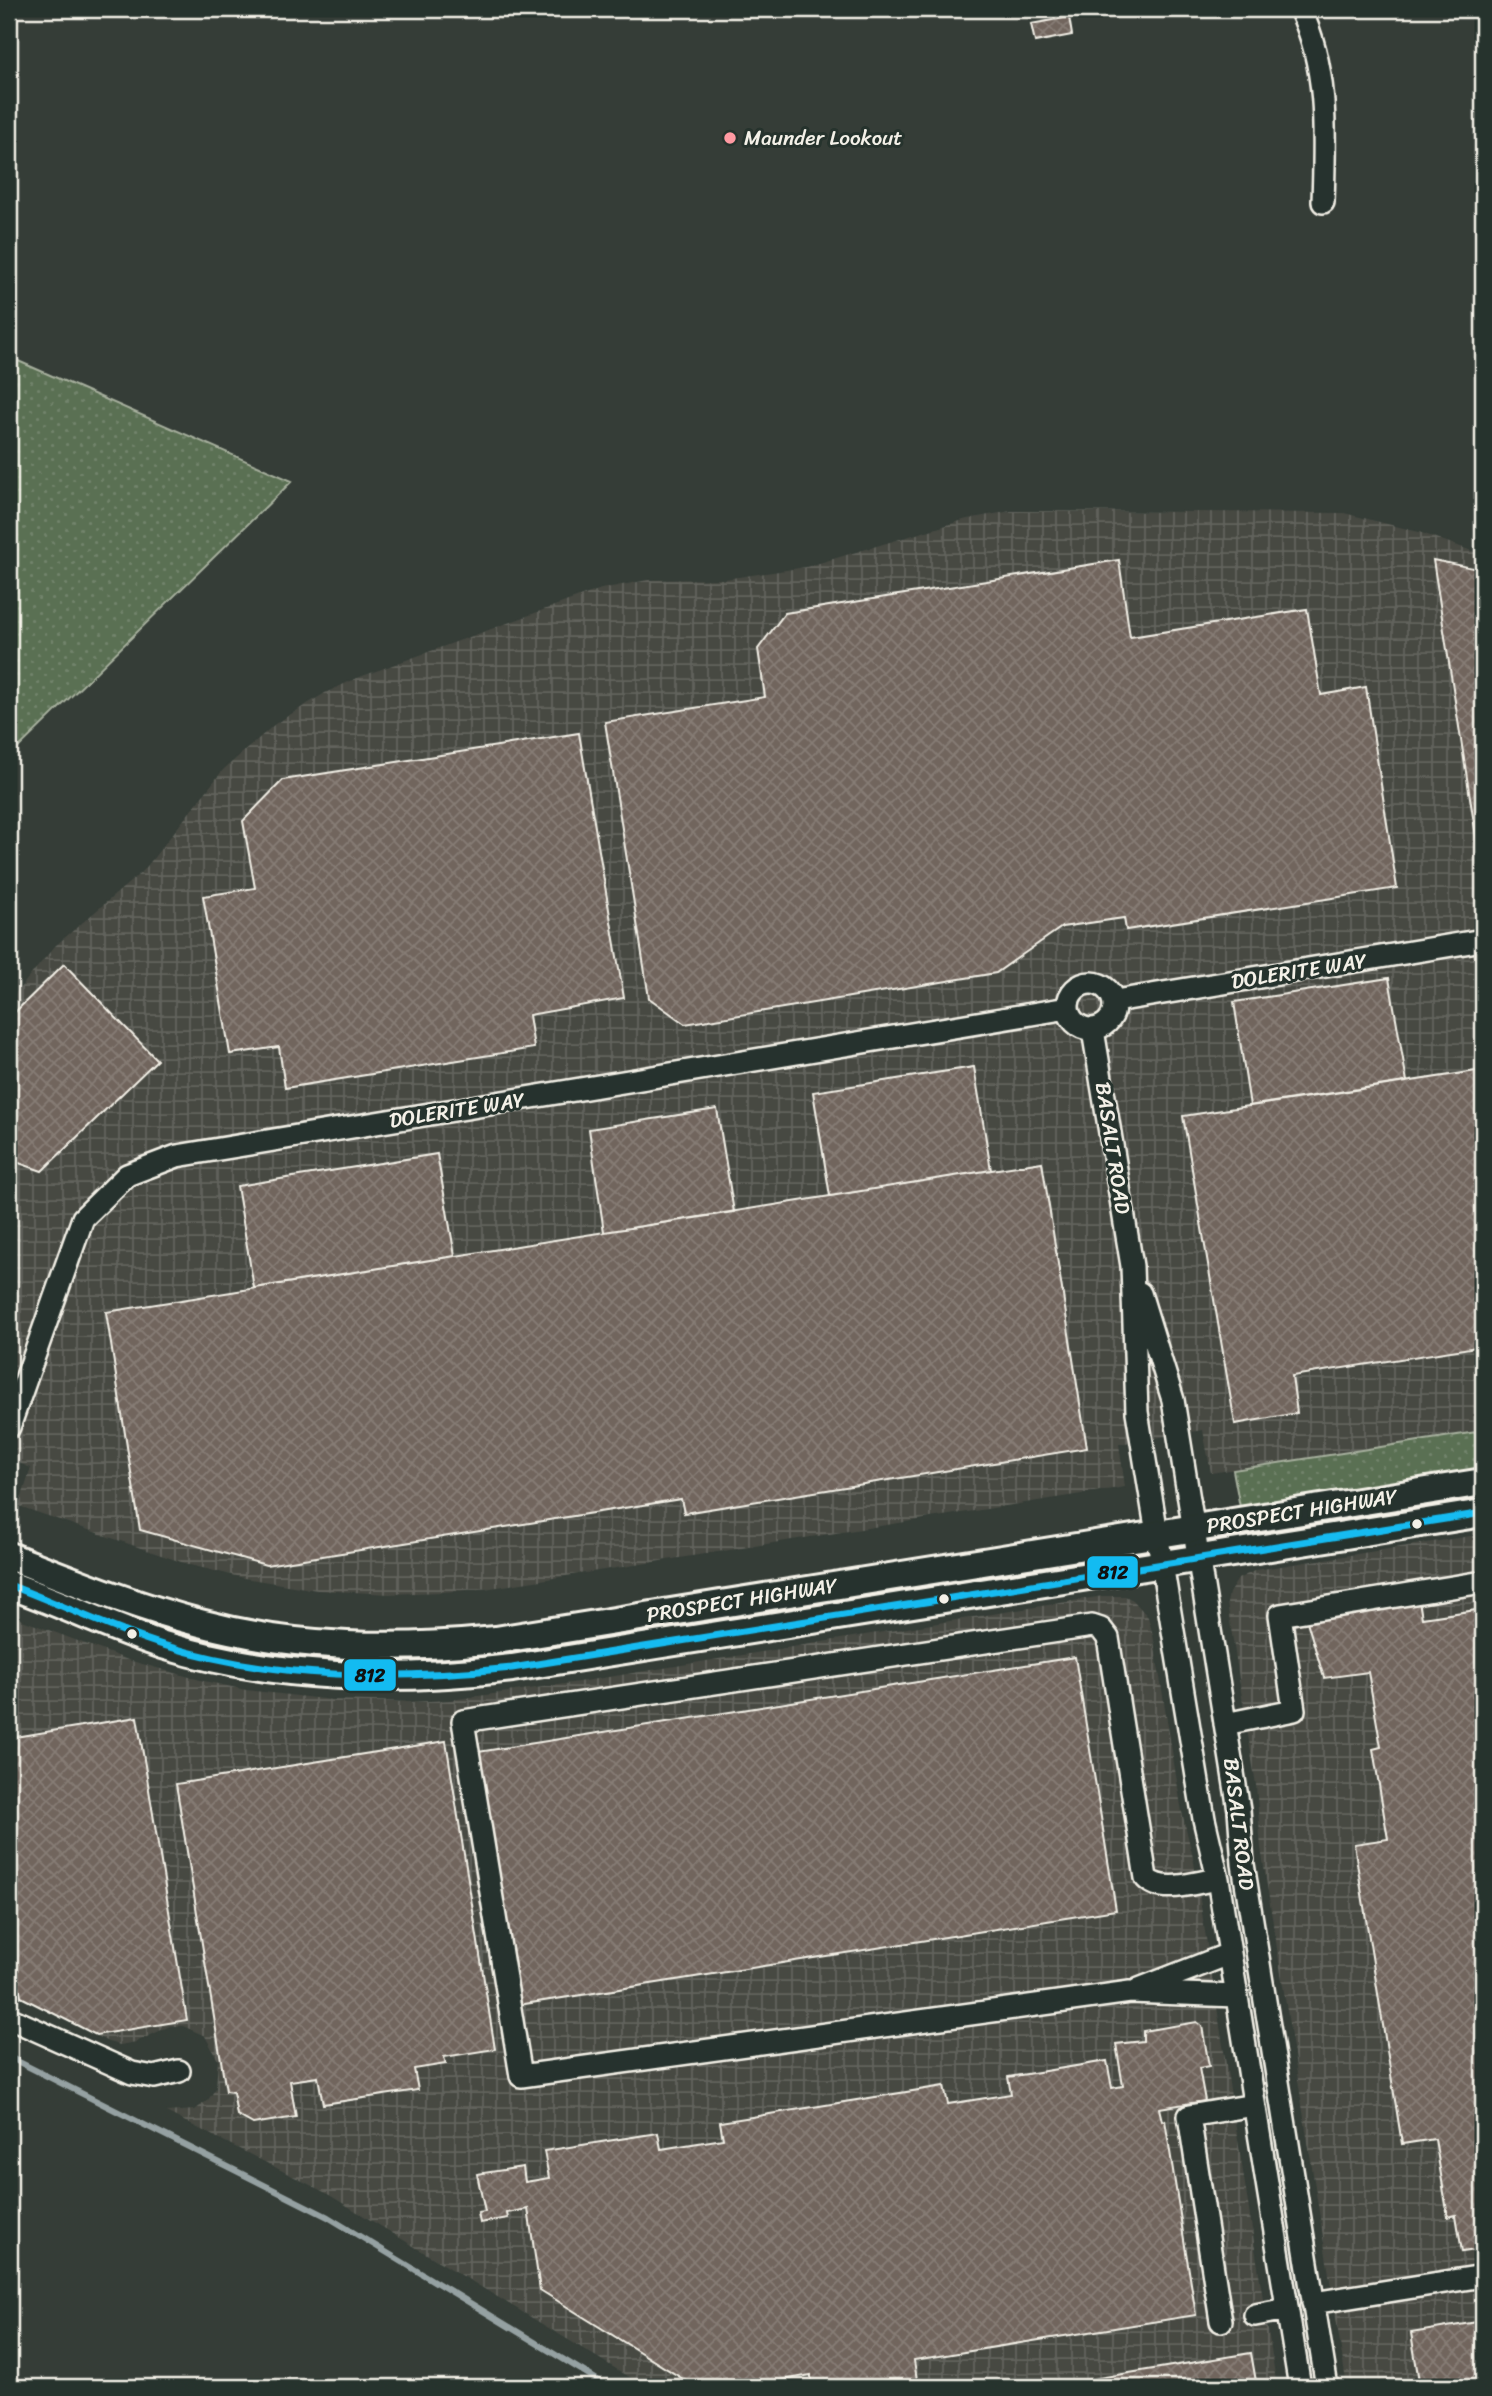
<svg xmlns="http://www.w3.org/2000/svg" width="1492" height="2396" font-family="Sriracha,sans-serif">
	<style>
		.industrial { fill: url(#industrial-grid) }
		.grass { fill: url(#grass-dots); stroke: #a7b09e; stroke-width: 2 }
		.lines { fill: none; stroke-linecap: round; stroke-linejoin: round }
		.stream { stroke: #95a1a2; stroke-width: 6 }
		.building { fill: url(#building-cross-hatch); stroke: #f4f1e8; stroke-width: 2 }
		.minor-casing { stroke: #f4f1e8; stroke-width: 26 }
		.major-casing { stroke: #f4f1e8; stroke-width: 32 }
		.minor { stroke: #26332d; stroke-width: 21 }
		.major { stroke: #26332d; stroke-width: 26 }
		.bus-1-casing { stroke: #26332d; stroke-width: 12 }
		.bus-1 { stroke: #13bbf1; stroke-width: 7 }
		.poi-dot { fill: #ff9aa2; stroke: #26332d; stroke-width: 2.5 }
		.bus-dot { fill: #f4f1e8; stroke: #26332d; stroke-width: 2.5 }
		.labels { text-anchor: middle; stroke-width: 6; stroke-linejoin: round; paint-order: stroke }
		.poi-label { font-size: 21px; fill: #f4f1e8; stroke: #26332d; text-anchor: start }
		.street-label { font-size: 21px; fill: #f4f1e8; stroke: #26332d }
		.line-badge { stroke: #26332d; stroke-width: 2.5 }
		.pale-badge-label { font-size: 19px; text-anchor: middle; font-weight: bold; fill: #111 }
	</style>
	<defs>
		<pattern id="industrial-grid" width="8" height="8" patternUnits="userSpaceOnUse" patternTransform="scale(1.75)"><rect width="8" height="8" fill="#474942"/><path d="M0 4h8M4 0v8" fill="none" stroke="#62645d"/></pattern>
		<pattern id="grass-dots" width="8" height="8" patternUnits="userSpaceOnUse" patternTransform="scale(1.75)"><rect width="8" height="8" fill="#5a6f53"/><path d="M2 2h.1M6 6h.1" fill="none" stroke="#72846c" stroke-width="1.8" stroke-linecap="round"/></pattern>
		<pattern id="building-cross-hatch" width="8" height="8" patternUnits="userSpaceOnUse" patternTransform="scale(1.75)"><rect width="8" height="8" fill="#71655d"/><path d="M0 0l8 8M0 8l8-8" fill="none" stroke="#867c74"/></pattern>
	</defs>
	<rect width="100%" height="100%" fill="#353d37"/>
	<filter id="ink" filterUnits="userSpaceOnUse"><feTurbulence type="fractalNoise" baseFrequency=".0143" numOctaves="2"/><feDisplacementMap in="SourceGraphic" scale="14" xChannelSelector="R" yChannelSelector="G"/><feConvolveMatrix kernelMatrix="1 2 1 2 8 2 1 2 1" color-interpolation-filters="sRGB"/></filter>
	<g filter="url(#ink)">
		<path class="industrial" d="M1011,511L1344,513L1419,532L1483,555V1430L1211,1473L1203,1430L1119,1444L1125,1487L491,1588L443,1592L389,1594L317,1590L244,1578L190,1565L19,1506L31,1468L9,1459V1001L55,946L144,870L223,770L275,724L325,693L357,678L601,589L648,580L725,579L806,567L967,519Z
			M1483,1534V2387H1347L1261,1848L1256,1785L1227,1603L1229,1593L1238,1579L1256,1570Z
			M1103,1596H1125L1133,1600L1148,1617L1153,1635L1182,1812L1194,1862L1277,2387H646L326,2193L166,2112L195,2110L208,2100L216,2088L218,2060L205,2036L183,2026H170L136,2042L120,2045L108,2042L9,1991V1615L128,1660L204,1681L246,1690L332,1700L410,1702L450,1700L572,1683Z"/>
		<path class="grass" d="M9,357L292,481L9,757Z
			M1483,1431V1469L1240,1507L1233,1470Z"/>
		<g class="lines">
			<path class="stream" d="M9,2057L328,2217L609,2387"/>
		</g>
		<path class="building" d="M1069,17L1072,35L1035,42L1031,24Z
			M1119,560L1130,637L1307,609L1321,695L1366,687L1397,888L1126,930L1124,918L1062,927L996,973L685,1024L649,998L605,722L765,697L758,649L785,613Z
			M1433,560L1483,570V881Z
			M579,733L624,998L529,1015L534,1048L285,1088L279,1047L230,1054L203,896L255,888L243,821L283,780Z
			M64,964L157,1060L42,1171L13,1161L9,1157V1018Z
			M1389,978L1407,1082L1250,1106L1234,1002Z
			M974,1067L991,1170L830,1196L813,1092Z
			M1483,1070V1346L1292,1376L1297,1413L1235,1424L1183,1116Z
			M717,1109L734,1212L604,1232L589,1129Z
			M437,1154L455,1256L254,1288L237,1186Z
			M1042,1162L1087,1448L684,1513L681,1499L266,1565L140,1530L106,1312Z
			M1419,1601L1422,1618L1483,1609V2249L1462,2252L1456,2215L1448,2217L1435,2139L1402,2144L1354,1844L1388,1839L1373,1749L1381,1747L1368,1672L1324,1678L1306,1618Z
			M1075,1657L1116,1910L518,2005L478,1752Z
			M137,1717L187,2020L96,2035L21,1997L9,1921V1738Z
			M446,1741L495,2049L444,2057L446,2064L414,2069L418,2090L323,2104L318,2077L290,2081L296,2117L253,2124L237,2115L233,2092L226,2091L176,1784Z
			M1197,2022L1202,2026L1209,2066L1199,2068L1205,2101L1159,2108L1162,2121L1165,2120L1196,2315L914,2360L918,2387H811V2375L746,2387H696L540,2290L528,2209L507,2213L508,2218L480,2223L478,2213L485,2212L477,2174L523,2167L525,2182L549,2178L544,2151L658,2133L661,2149L723,2139L720,2122L944,2086L948,2104L1011,2094L1008,2077L1107,2061L1112,2088L1123,2086L1116,2044L1143,2041V2031Z
			M1483,2321V2387H1420L1411,2333Z
			M1251,2353L1257,2387H1075L1074,2382Z"/>
		<g class="lines">
			<defs>
				<path id="minor" d="M1300,9C1329,69 1325,137 1323,202
					M1068 1006a23 23 0 1 1 46 0a23 23 0 1 1-46 0Z
					M1115,1001L1483,940
					M1093,1030L1132,1266L1137,1412L1204,1819L1218,1879L1300,2387
					M1140,1293L1173,1400L1239,1810L1243,1864L1327,2387
					M9,1427L83,1218L127,1175L177,1156L1068,1008
					M1225,1724L1294,1710L1280,1615L1483,1582
					M1218,1879C1196,1882 1162,1895 1146,1878L1108,1638L1101,1629L1092,1626L463,1721L521,2076L1130,1992L1236,1996
					M1139,1989L1229,1954
					M9,2018L132,2073L154,2077L179,2071
					M1313,2303L1483,2276
					M1255,2315L1287,2309
					M1221,2321L1189,2116L1254,2105"/>
				<path id="major" d="M9,1556C71,1580 134,1606 200,1623C297,1649 396,1650 496,1640L1483,1482
					M9,1585C61,1603 110,1628 163,1645C277,1680 394,1682 512,1668L1483,1513"/>
			</defs>
			<use href="#minor" class="minor-casing"/>
			<use href="#major" class="major-casing"/>
			<use href="#minor" class="minor"/>
			<use href="#major" class="major"/>
			<defs>
				<path id="bus-1" d="M9,1585C61,1604 110,1629 163,1645C277,1680 395,1680 512,1668L1483,1513"/>
			</defs>
			<use href="#bus-1" class="bus-1-casing"/>
			<use href="#bus-1" class="bus-1"/>
		</g>
	</g>
	<circle class="poi-dot" cx="730" cy="138" r="7"/>
	<g class="bus-dot">
		<circle cx="1417" cy="1524" r="6"/>
		<circle cx="944" cy="1599" r="6"/>
		<circle cx="132" cy="1634" r="6"/>
	</g>
	<g class="labels">
		<g class="poi-label">
			<text x="744" y="145">Maunder Lookout</text>
		</g>
		<g class="street-label">
			<text transform="translate(1299 971) rotate(-9)" y="7">DOLERITE WAY</text>
			<text transform="translate(457 1110) rotate(-9)" y="7">DOLERITE WAY</text>
			<text transform="translate(1113 1148) rotate(81)" y="7">BASALT ROAD</text>
			<text transform="translate(1302 1511) rotate(-9)" y="7">PROSPECT HIGHWAY</text>
			<text transform="translate(742 1600) rotate(-9)" y="7">PROSPECT HIGHWAY</text>
			<text transform="translate(1239 1824) rotate(83)" y="7">BASALT ROAD</text>
		</g>
	</g>
	<g class="line-badge">
		<rect x="1086" y="1555" width="53" height="34" rx="7" fill="#13bbf1"/>
		<rect x="343" y="1658" width="54" height="34" rx="7" fill="#13bbf1"/>
	</g>
	<g class="pale-badge-label">
		<text x="1113" y="1579">812</text>
		<text x="370" y="1682">812</text>
	</g>
	<rect width="1492" height="2396" fill="none" stroke="#26332d" stroke-width="35"/>
	<rect x="18" y="18" width="1457" height="2361" fill="none" stroke="#f4f1e8" stroke-width="2.5" filter="url(#ink)"/>
</svg>
